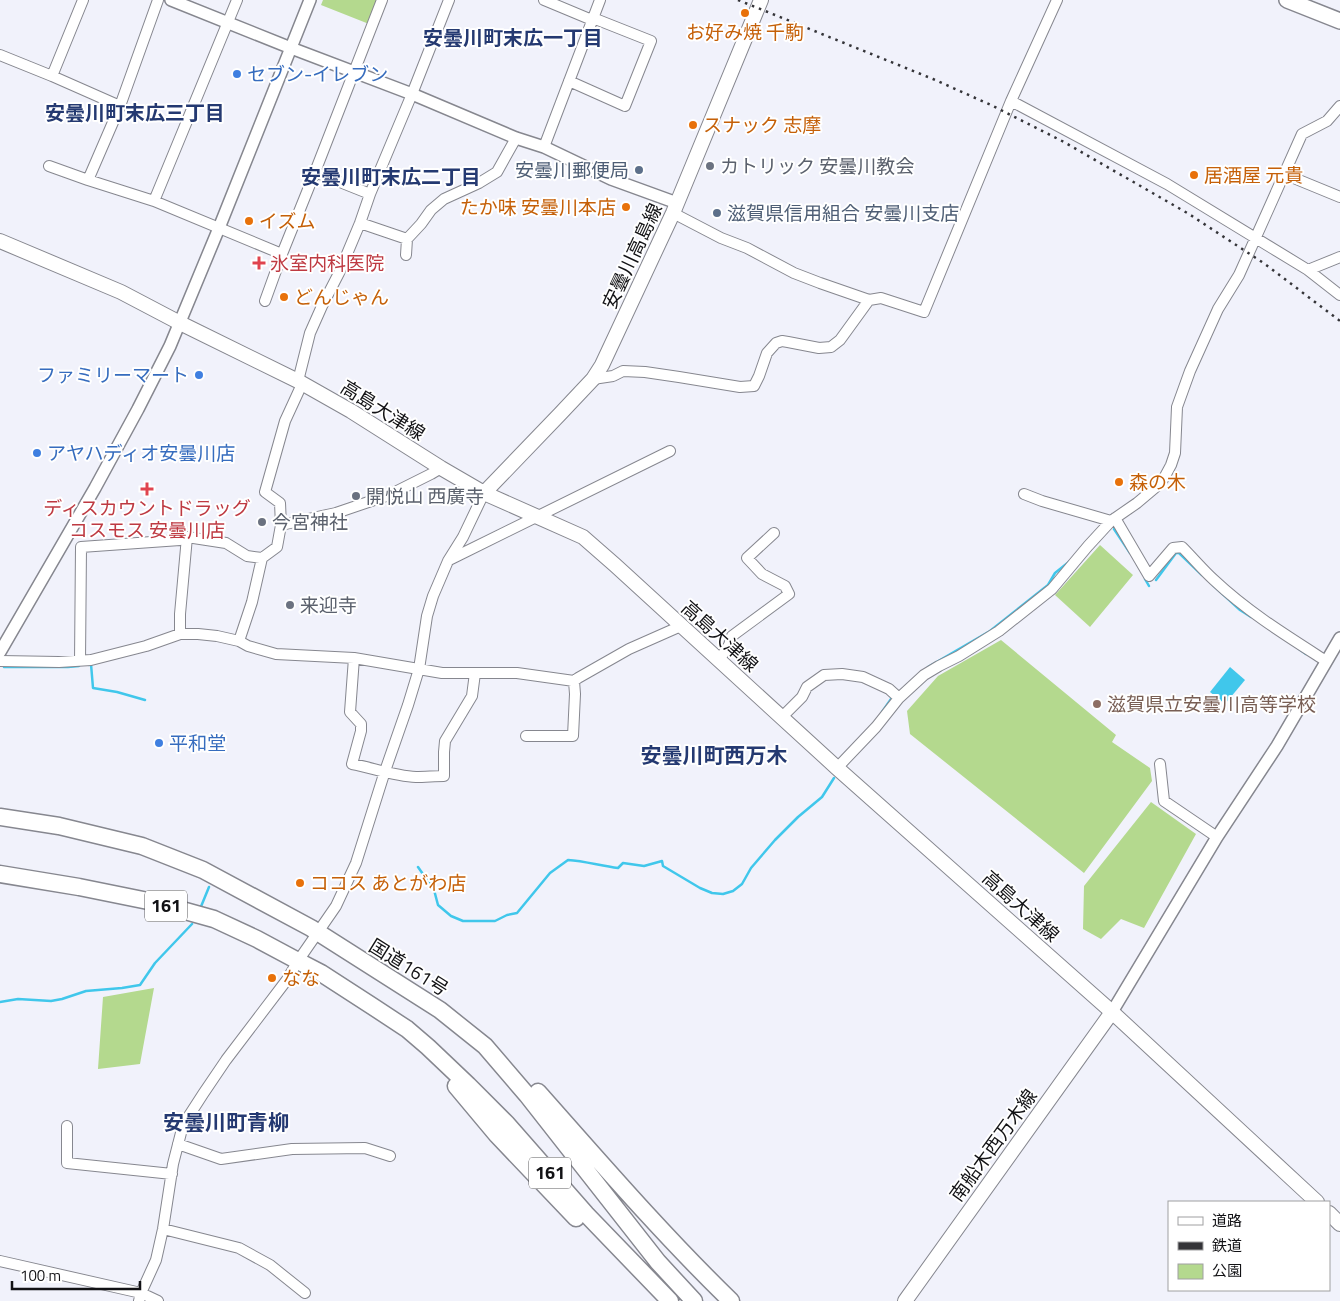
<svg xmlns="http://www.w3.org/2000/svg" width="1340" height="1301" font-family="'Titillium Web','Noto Sans JP',sans-serif">
	<style>
		.green { fill: #b4d98e }
		.water { fill: #40c7eb }
		.lines { fill: none; stroke-linecap: round; stroke-linejoin: round }
		.stream { stroke: #40c7eb; stroke-width: 2.5 }
		.minor-casing { stroke: #86878f; stroke-width: 12 }
		.tertiary-casing { stroke: #86878f; stroke-width: 14 }
		.secondary-casing { stroke: #86878f; stroke-width: 16 }
		.primary-casing { stroke: #86878f; stroke-width: 18 }
		.trunk-casing { stroke: #86878f; stroke-width: 19 }
		.minor { stroke: #fff; stroke-width: 10 }
		.tertiary { stroke: #fff; stroke-width: 11 }
		.secondary { stroke: #fff; stroke-width: 14 }
		.primary { stroke: #fff; stroke-width: 15 }
		.trunk { stroke: #fff; stroke-width: 16 }
		.rail { stroke: #343438; stroke-width: 2.5; stroke-dasharray: 2.5 5; stroke-linecap: butt }
		.food-dot { fill: #e8710a; stroke: #fff; stroke-width: 2 }
		.shop-dot { fill: #3f7fe0; stroke: #fff; stroke-width: 2 }
		.worship-dot { fill: #6b7280; stroke: #fff; stroke-width: 2 }
		.service-dot { fill: #5c6f8a; stroke: #fff; stroke-width: 2 }
		.health-dot { fill: #e0444e; stroke: #fff; stroke-width: 2 }
		.education-dot { fill: #8d6e63; stroke: #fff; stroke-width: 2 }
		.labels { text-anchor: middle; stroke-width: 4; stroke-linejoin: round; paint-order: stroke }
		.shield { fill: #fff; stroke: #59595b; stroke-width: 1 }
		.shield-label { font-size: 18px; font-weight: bold; fill: #121215 }
		.food-label { font-size: 19px; fill: #c56008; stroke: #fff; text-anchor: start }
		.shop-label { font-size: 19px; fill: #366cbe; stroke: #fff; text-anchor: start }
		.worship-label { font-size: 19px; fill: #5b616d; stroke: #fff; text-anchor: start }
		.service-label { font-size: 19px; fill: #4e5e75; stroke: #fff; text-anchor: end }
		.street-label { font-size: 19px; fill: #121215; stroke: #fff }
		.health-label { font-size: 19px; fill: #be3a42; stroke: #fff; text-anchor: start }
		.education-label { font-size: 19px; fill: #785e54; stroke: #fff; text-anchor: start }
		.neighbourhood-label { font-size: 20px; font-weight: bold; fill: #243971; stroke: #fff }
		.quarter-label { font-size: 21px; font-weight: bold; fill: #243971; stroke: #fff }
	</style>
	<rect width="100%" height="100%" fill="#f1f2fb"/>
	<path class="green" d="M323,0H379L369,24L321,5Z
		M1100,545L1133,575L1090,627L1055,595Z
		M1001,640L1116,735L1112,742L1150,768L1152,781L1084,873L910,734L907,711L938,676Z
		M1151,802L1196,834L1144,928L1121,919L1101,939L1083,929L1084,886Z
		M154,988L140,1064L98,1069L103,997Z"/>
	<path class="water" d="M1230,667L1245,680L1225,704L1210,692Z"/>
	<g class="lines">
		<path class="stream" d="M1114,529L1130,553
			M1145,579L1149,586
			M1156,580L1176,553H1179L1202,575
			M1213,585L1240,610L1251,617
			M1299,649L1306,654
			M89,665L91,664L93,688L117,692L145,700
			M4,667H68L79,666
			M928,667L990,631L1048,585L1055,573L1070,561
			M882,712L891,699
			M418,867L425,877L433,886L438,905L451,916L463,921H495L507,915L517,913L550,873L568,860C585,861 601,866 618,868L623,863L644,866L662,861L663,866L700,888L712,893L723,894L733,891L742,884L751,868L775,840L798,817L822,797L834,778
			M200,909L209,887
			M0,1002L18,999L51,1001L62,999L86,991L122,988L140,985L155,963L192,924"/>
		<defs>
			<path id="minor" d="M544,0L592,20H598L651,41L625,106L569,81
				M0,55L52,76L120,106
				M52,76L83,0
				M1011,101L1167,184L1308,270L1340,295
				M544,147L600,0
				M49,166L88,180L154,201L282,254
				M315,172L370,194
				M1284,174L1340,197
				M88,180L120,106L158,0
				M154,201L237,0
				M673,213L721,238L747,248L794,273L820,283L869,300L881,298L924,312L1011,101L1057,0
				M360,223L407,239L421,224L431,210L444,199L479,183L497,172L516,138
				M406,255L407,239
				M1308,270L1340,257
				M265,301L282,254L315,172L382,0
				M593,379L613,376L623,371L645,372L679,377L740,387L754,386L759,376L767,353L776,343L782,341L788,342L819,348L831,347L840,340L869,300
				M298,381L310,333L322,306L339,273L360,223L370,194L412,94L449,0
				M1024,494L1042,501L1111,521
				M1115,518L1149,576L1173,548L1182,547C1193,558 1203,570 1214,580C1248,612 1287,636 1326,661
				M281,525L280,503L265,492L285,421L302,384
				M187,537L226,543L247,556L262,558
				M449,560L670,451
				M239,641L252,602L262,558L277,547L281,525L336,513L389,495L431,474L441,468
				M354,658L350,712L361,724V731L352,764C373,768 395,776 416,777C425,777 435,776 444,776V752L445,741L472,696L475,673
				M719,660L729,645L732,636L789,594L785,586L762,574L747,558L774,533
				M0,661L59,662L91,660L146,646L180,634H198L217,636L239,641L248,646L276,654L354,658L442,673H517L574,681L578,678L629,649L681,626
				M80,661L81,547L180,540L187,537L180,614V634
				M782,717L802,697L807,687L824,675L842,674L863,677L889,689L899,698
				M526,736H573L575,694L574,681
				M1160,764L1164,801L1217,837
				M837,768L876,727L899,698L924,675L939,666L959,656L999,631L1052,589L1088,546L1111,521L1137,503L1156,487L1164,478L1171,465L1175,453L1177,407L1190,371L1218,309L1239,275L1302,134L1327,121L1340,106
				M67,1126V1163L172,1174
				M178,1144L221,1159L292,1149L365,1148L390,1156
				M163,1229L239,1248L270,1265L305,1293
				M0,1261L141,1293L158,1301
				M139,1301L141,1293L156,1260L163,1229L173,1164L183,1125L203,1094L226,1060L286,981L298,961L336,906L356,863L385,771L408,705L419,669L427,616L433,596L448,561L463,537L484,493"/>
			<path id="tertiary" d="M171,0L291,48L412,94L516,138L544,147L611,179L677,203
				M0,652L95,488L138,409L170,346L219,228L310,0
				M1112,1012L1217,837L1277,746L1340,638"/>
			<path id="secondary" d="M0,241L121,292L180,323L298,381L351,411L441,468L484,493L583,537L615,565L837,768L1112,1012L1317,1202
				M484,493L560,414L593,379L602,365L673,213L761,0
				M1329,1213L1340,1224
				M905,1301L1112,1012"/>
			<path id="primary" d="M1287,0L1340,21"/>
			<path id="trunk" d="M0,817L59,826L142,846L203,870L311,928L440,1010L485,1046L527,1095L658,1262L694,1301
				M0,874L79,887L153,902L214,919L257,939L298,961L321,973L372,1006L407,1029L428,1047L468,1085L507,1124L586,1214L670,1301
				M456,1086L497,1135L576,1218
				M538,1092C601,1163 663,1235 731,1301"/>
		</defs>
		<use href="#minor" class="minor-casing"/>
		<use href="#tertiary" class="tertiary-casing"/>
		<use href="#secondary" class="secondary-casing"/>
		<use href="#primary" class="primary-casing"/>
		<use href="#trunk" class="trunk-casing"/>
		<use href="#minor" class="minor"/>
		<use href="#tertiary" class="tertiary"/>
		<use href="#secondary" class="secondary"/>
		<use href="#primary" class="primary"/>
		<use href="#trunk" class="trunk"/>
		<path class="rail" d="M738,0L933,79L991,105L1064,142L1189,214L1265,264L1340,321"/>
	</g>
	<g class="food-dot">
		<circle cx="745" cy="13" r="5"/>
		<circle cx="693" cy="125" r="5"/>
		<circle cx="1194" cy="175" r="5"/>
		<circle cx="626" cy="207" r="5"/>
		<circle cx="249" cy="221" r="5"/>
		<circle cx="284" cy="297" r="5"/>
		<circle cx="1119" cy="482" r="5"/>
		<circle cx="300" cy="883" r="5"/>
		<circle cx="272" cy="978" r="5"/>
	</g>
	<g class="shop-dot">
		<circle cx="237" cy="74" r="5"/>
		<circle cx="199" cy="375" r="5"/>
		<circle cx="37" cy="453" r="5"/>
		<circle cx="159" cy="743" r="5"/>
	</g>
	<g class="worship-dot">
		<circle cx="710" cy="166" r="5"/>
		<circle cx="356" cy="496" r="5"/>
		<circle cx="262" cy="522" r="5"/>
		<circle cx="290" cy="605" r="5"/>
	</g>
	<g class="service-dot">
		<circle cx="639" cy="170" r="5"/>
		<circle cx="717" cy="213" r="5"/>
	</g>
	<g class="health-dot">
		<path d="M256.5 255.5h5v5h5v5h-5v5h-5v-5h-5v-5h5z"/>
		<path d="M144.5 481.5h5v5h5v5h-5v5h-5v-5h-5v-5h5z"/>
	</g>
	<circle class="education-dot" cx="1097" cy="704" r="5"/>
	<g class="labels">
		<g class="shield">
			<rect x="145" y="890.5" width="42" height="31" rx="4"/>
			<rect x="529" y="1157.5" width="42" height="31" rx="4"/>
		</g>
		<g class="shield-label">
			<text x="166" y="912">161</text>
			<text x="550" y="1179">161</text>
		</g>
		<g class="food-label">
			<text x="745" y="39" text-anchor="middle">お好み焼 千駒</text>
			<text x="703" y="132">スナック 志摩</text>
			<text x="1204" y="182">居酒屋 元貴</text>
			<text x="616" y="214" text-anchor="end">たか味 安曇川本店</text>
			<text x="259" y="228">イズム</text>
			<text x="294" y="304">どんじゃん</text>
			<text x="1129" y="489">森の木</text>
			<text x="310" y="890">ココス あとがわ店</text>
			<text x="282" y="985">なな</text>
		</g>
		<g class="shop-label">
			<text x="247" y="81">セブン-イレブン</text>
			<text x="189" y="382" text-anchor="end">ファミリーマート</text>
			<text x="47" y="460">アヤハディオ安曇川店</text>
			<text x="169" y="750">平和堂</text>
		</g>
		<g class="worship-label">
			<text x="720" y="173">カトリック 安曇川教会</text>
			<text x="366" y="503">開悦山 西廣寺</text>
			<text x="272" y="529">今宮神社</text>
			<text x="300" y="612">来迎寺</text>
		</g>
		<g class="service-label">
			<text x="629" y="177">安曇川郵便局</text>
			<text x="727" y="220" text-anchor="start">滋賀県信用組合 安曇川支店</text>
		</g>
		<g class="street-label">
			<text transform="translate(632 256) rotate(-65)" y="7">安曇川高島線</text>
			<text transform="translate(383 410) rotate(32)" y="7">高島大津線</text>
			<text transform="translate(720 636) rotate(42)" y="7">高島大津線</text>
			<text transform="translate(1021 906) rotate(42)" y="7">高島大津線</text>
			<text transform="translate(409 967) rotate(32)" y="7">国道161号</text>
			<text transform="translate(993 1145) rotate(-54)" y="7">南船木西万木線</text>
		</g>
		<g class="health-label">
			<text x="270" y="270">氷室内科医院</text>
			<text x="147" y="515" text-anchor="middle">ディスカウントドラッグ<tspan x="147" dy="22">コスモス 安曇川店</tspan></text>
		</g>
		<g class="education-label">
			<text x="1107" y="711">滋賀県立安曇川高等学校</text>
		</g>
		<g class="neighbourhood-label">
			<text x="513" y="45">安曇川町末広一丁目</text>
			<text x="135" y="120">安曇川町末広三丁目</text>
			<text x="391" y="184">安曇川町末広二丁目</text>
		</g>
		<g class="quarter-label">
			<text x="714" y="763">安曇川町西万木</text>
			<text x="226" y="1130">安曇川町青柳</text>
		</g>
	</g>
	<rect x="1168" y="1201" width="162" height="90" fill="#ffffff" stroke="#a0a0a1"/>
	<rect x="1178" y="1217" width="25" height="8" fill="#ffffff" stroke="#a0a0a1"/>
	<text x="1212" y="1226" font-size="15" fill="#121215">道路</text>
	<rect x="1178" y="1242" width="25" height="8" fill="#343438" stroke="#a0a0a1"/>
	<text x="1212" y="1251" font-size="15" fill="#121215">鉄道</text>
	<rect x="1178" y="1264" width="25" height="15" fill="#b4d98e" stroke="#a0a0a1"/>
	<text x="1212" y="1276" font-size="15" fill="#121215">公園</text>
	<path d="M12 1281v8h128v-8" fill="none" stroke="#121215" stroke-width="2.5"/>
	<text x="20" y="1281" font-size="15" fill="#121215" stroke="#ffffff" stroke-width="4" paint-order="stroke">100 m</text>
</svg>
